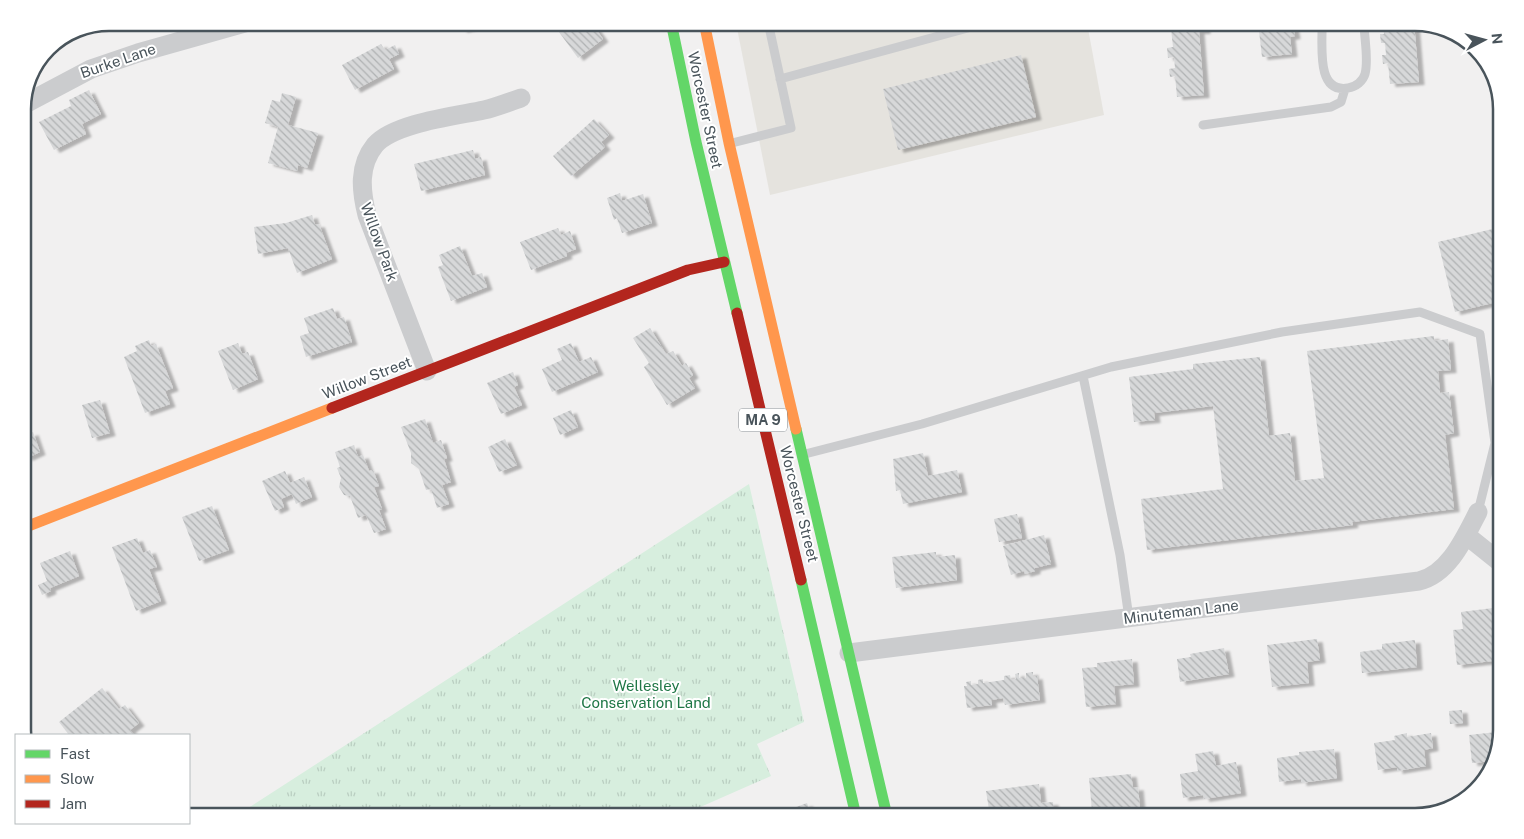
<svg xmlns="http://www.w3.org/2000/svg" width="1524" height="839" font-family="'Public Sans',sans-serif">
	<style>
		.commercial { fill: #e5e3de }
		.park { fill: url(#park-tufts) }
		.building { fill: url(#building-back-hatch); filter: url(#shadow) }
		.lines { fill: none; stroke-linecap: round; stroke-linejoin: round }
		.lane { stroke: #cbccce; stroke-width: 9 }
		.street { stroke: #cbccce; stroke-width: 19 }
		.fast { stroke: #63d668; stroke-width: 11 }
		.slow { stroke: #ff974d; stroke-width: 11 }
		.jam { stroke: #b3261e; stroke-width: 11 }
		.labels { text-anchor: middle; stroke-width: 4; stroke-linejoin: round; paint-order: stroke }
		.shield { fill: #fff; stroke: #80878c; stroke-width: 1 }
		.shield-label { font-size: 14px; font-weight: bold; fill: #49545b }
		.street-label { font-size: 15px; fill: #49545b; stroke: #fff }
		.park-label { font-size: 15px; fill: #1f7746; stroke: #fff }
		.rim { fill: none; stroke: #49545b; stroke-width: 2.5 }
	</style>
	<defs>
		<pattern id="park-tufts" width="24" height="20" patternUnits="userSpaceOnUse" patternTransform="scale(1.25)"><rect width="24" height="20" fill="#d7eede"/><path d="M3 7l-1-3M5 7V3M7 7l1-3M15 17l-1-3M17 17v-4M19 17l1-3" fill="none" stroke="#bacec1"/></pattern>
		<pattern id="building-back-hatch" width="6" height="6" patternUnits="userSpaceOnUse" patternTransform="scale(1.25)"><rect width="6" height="6" fill="#d7d8d9"/><path d="M-1 5l2 2M0 0l6 6M5-1l2 2" fill="none" stroke="#b0b2b3"/></pattern>
		<filter id="shadow"><feDropShadow dx="5.5" dy="3" stdDeviation="1" flood-color="#0004"/></filter>
	</defs>
	<rect width="100%" height="100%" fill="#f1f0f0"/>
	<path class="commercial" d="M736,23H1087L1104,115L770,195Z"/>
	<path class="park" d="M749,484L804,722L757,744L771,776L680,816H236Z"/>
	<path class="building" d="M460,22H486V23L462,30Z
		M563,22H591L603,39L578,58L556,28Z
		M1175,22H1205V31H1199L1204,95L1177,97L1175,76L1170,77L1169,69L1175,68L1174,57L1168,58L1167,48L1173,47L1171,29L1176,28Z
		M1258,22H1288V25H1293L1295,36L1290,37L1292,54L1262,57Z
		M1383,22H1414L1419,82L1390,84L1388,63L1383,64L1382,55H1386L1385,43H1381L1380,34H1384Z
		M381,44L385,50L395,45L399,54L389,59L394,69L355,90L342,65Z
		M1021,55L1036,117L898,150L883,89Z
		M89,90L101,114L82,124L86,134L54,150L39,122L71,106L69,100Z
		M282,93L296,97L288,125L318,133L307,168L298,165L297,171L268,163L278,127L265,123L272,100L280,102Z
		M594,119L609,135L601,142L605,147L571,176L553,156Z
		M473,150L475,159L481,157L485,175L421,191L414,164Z
		M620,193L622,201L643,194L652,223L622,233L617,218L614,220L607,198Z
		M312,215L315,225L319,224L332,259L297,273L288,248L258,254L254,227L286,223Z
		M1501,227V301L1455,312L1438,242Z
		M558,228L561,235L570,231L576,249L566,253L567,256L531,270L520,242Z
		M460,246L472,276L482,273L487,287L451,301L438,267L443,265L439,255Z
		M333,308L337,319L344,317L352,342L306,357L300,336L309,333L304,318Z
		M650,328L666,354L673,351L682,366L686,363L693,375L689,378L695,388L667,405L644,367L649,363L633,338Z
		M1434,336V341L1448,339L1451,370L1438,371L1440,393L1449,392L1454,433L1445,435L1454,509L1352,522L1353,525L1147,550L1141,499L1223,489L1213,406L1154,413L1155,420L1134,422L1129,377L1193,369V364L1260,357L1269,436L1290,433L1295,481L1324,478L1307,351Z
		M149,340L151,346L156,344L173,388L165,391L170,404L145,413L124,357L137,351L135,346Z
		M238,343L242,354L248,352L258,379L233,390L218,351Z
		M571,343L579,362L591,357L598,372L552,392L542,369L562,360L557,349Z
		M513,372L518,385L514,387L522,405L501,414L487,383Z
		M100,400L110,433L92,438L82,405Z
		M571,410L578,427L560,435L553,418Z
		M425,419L433,443L441,440L447,458L444,459L451,482L442,485L449,504L437,508L431,489L426,490L419,469L411,463V453L401,427Z
		M33,432L40,452L27,458L25,454L23,455V436Z
		M505,439L517,465L499,472L488,447Z
		M354,445L358,457L363,455L369,471L373,470L379,486L374,487L382,509L379,510L386,529L374,533L366,515L358,518L350,496L344,495L339,487L341,478L337,468L340,467L335,452Z
		M923,453L928,476L957,470L962,492L903,504L900,490L896,491L893,459Z
		M285,471L290,483L304,477L312,497L296,504L292,494L281,499L284,507L275,511L262,481Z
		M212,506L229,550L199,561L182,517Z
		M1017,514L1022,538L999,542L994,519Z
		M1044,535L1051,564L1035,568V571L1025,574L1024,571L1011,575L1003,546Z
		M137,538L143,553L150,550L157,567L149,569L161,601L136,611L112,547Z
		M70,551L79,576L50,588L51,591L42,595L38,585L47,581L40,563Z
		M936,552V557L955,555L957,580L896,588L892,557Z
		M1501,607V660L1457,665L1453,630L1463,629L1461,612Z
		M1317,639L1320,660L1307,662L1309,683L1272,687L1267,645Z
		M1415,640L1417,667L1362,673L1360,652L1382,649V644Z
		M1224,648L1229,674L1180,682L1177,659L1191,657L1190,654Z
		M1132,659L1134,684L1114,686L1116,704L1086,707L1082,668L1097,667V663Z
		M1033,672V677L1037,676L1040,700L1005,705L1003,698L991,700L992,705L967,708L964,686H967L966,682L971,681V685L978,684V680L983,679V683L1004,680V676L1010,675L1011,680L1016,679L1015,674L1019,673V678H1026V673Z
		M102,688L119,709L125,705L139,723L130,730L135,735H69L59,722Z
		M1501,704V730L1493,761L1472,763L1469,735L1497,732L1495,705Z
		M1462,710L1463,723L1450,724L1449,711Z
		M1407,733V737L1431,733L1433,748L1424,750L1426,766L1397,771V767L1378,770L1374,743L1395,740L1394,736Z
		M1334,749L1337,778L1301,783V779L1279,782L1277,758L1299,755V752Z
		M1213,751L1216,766L1236,762L1241,793L1204,799L1203,795L1183,798L1180,774L1198,771L1195,754Z
		M1131,774L1133,788L1138,787L1140,808L1120,811V815L1108,816V809L1092,811L1089,778Z
		M1039,784L1041,803L1053,802L1055,816H990L986,791Z
		M807,803L812,816H778L777,814Z"/>
	<g class="lines">
		<path class="lane" d="M1322,22C1323,43 1315,94 1348,88C1356,87 1363,81 1365,74C1369,59 1364,38 1364,22
			M780,79L990,22
			M1203,125L1331,107L1341,102L1345,89
			M732,143L791,128L768,22
			M1083,376L1120,555L1129,618
			M805,454L922,424L1111,367L1282,332L1420,312L1480,334L1495,443L1478,512"/>
		<path class="street" d="M23,105L91,69L138,53L248,22
			M427,371L367,215C361,191 358,166 375,145C394,123 456,116 484,110C497,107 509,102 521,98
			M1466,535L1501,563
			M849,653L1419,581C1449,574 1465,537 1478,512"/>
		<path class="fast" d="M671,22L696,142L737,313
			M796,429L887,816
			M801,580L856,816"/>
		<path class="slow" d="M704,22L729,143L796,429
			M23,528L332,408"/>
		<path class="jam" d="M737,313L801,580
			M332,408L688,270L724,262"/>
	</g>
	<g class="labels">
		<rect class="shield" x="739" y="408.5" width="48" height="23" rx="4"/>
		<g class="shield-label">
			<text x="763" y="425">MA 9</text>
		</g>
		<g class="street-label">
			<text transform="translate(118 61) rotate(-19)" y="5">Burke Lane</text>
			<text transform="translate(705 110) rotate(78)" y="5">Worcester Street</text>
			<text transform="translate(379 242) rotate(70)" y="5">Willow Park</text>
			<text transform="translate(367 378) rotate(-21)" y="5">Willow Street</text>
			<text transform="translate(799 504) rotate(76)" y="5">Worcester Street</text>
			<text transform="translate(1181 612) rotate(-7)" y="5">Minuteman Lane</text>
		</g>
		<g class="park-label">
			<text x="646" y="691">Wellesley<tspan x="646" dy="17">Conservation Land</tspan></text>
		</g>
	</g>
	<path d="M0 0H1524V839H0ZM109 31H1415A78 78 0 0 1 1493 109V730A78 78 0 0 1 1415 808H109A78 78 0 0 1 31 730V109A78 78 0 0 1 109 31Z" fill="#fff" fill-rule="evenodd"/>
	<path class="rim" d="M109 31H1415A78 78 0 0 1 1493 109V730A78 78 0 0 1 1415 808H109A78 78 0 0 1 31 730V109A78 78 0 0 1 109 31Z"/>
	<rect x="15" y="734" width="175" height="90" fill="#ffffff" stroke="#b6bbbd"/>
	<rect x="25" y="750" width="25" height="8" fill="#63d668" stroke="#b6bbbd"/>
	<text x="60" y="759" font-size="15" fill="#49545b">Fast</text>
	<rect x="25" y="775" width="25" height="8" fill="#ff974d" stroke="#b6bbbd"/>
	<text x="60" y="784" font-size="15" fill="#49545b">Slow</text>
	<rect x="25" y="800" width="25" height="8" fill="#b3261e" stroke="#b6bbbd"/>
	<text x="60" y="809" font-size="15" fill="#49545b">Jam</text>
	<g transform="translate(1484 40) rotate(84)" stroke="#ffffff" stroke-width="4" paint-order="stroke">
	<path d="M0-4L9 19L0 12L-9 19Z" fill="#49545b"/>
	<text y="-8" font-size="14" font-weight="bold" text-anchor="middle" fill="#49545b">N</text>
	</g>
</svg>
